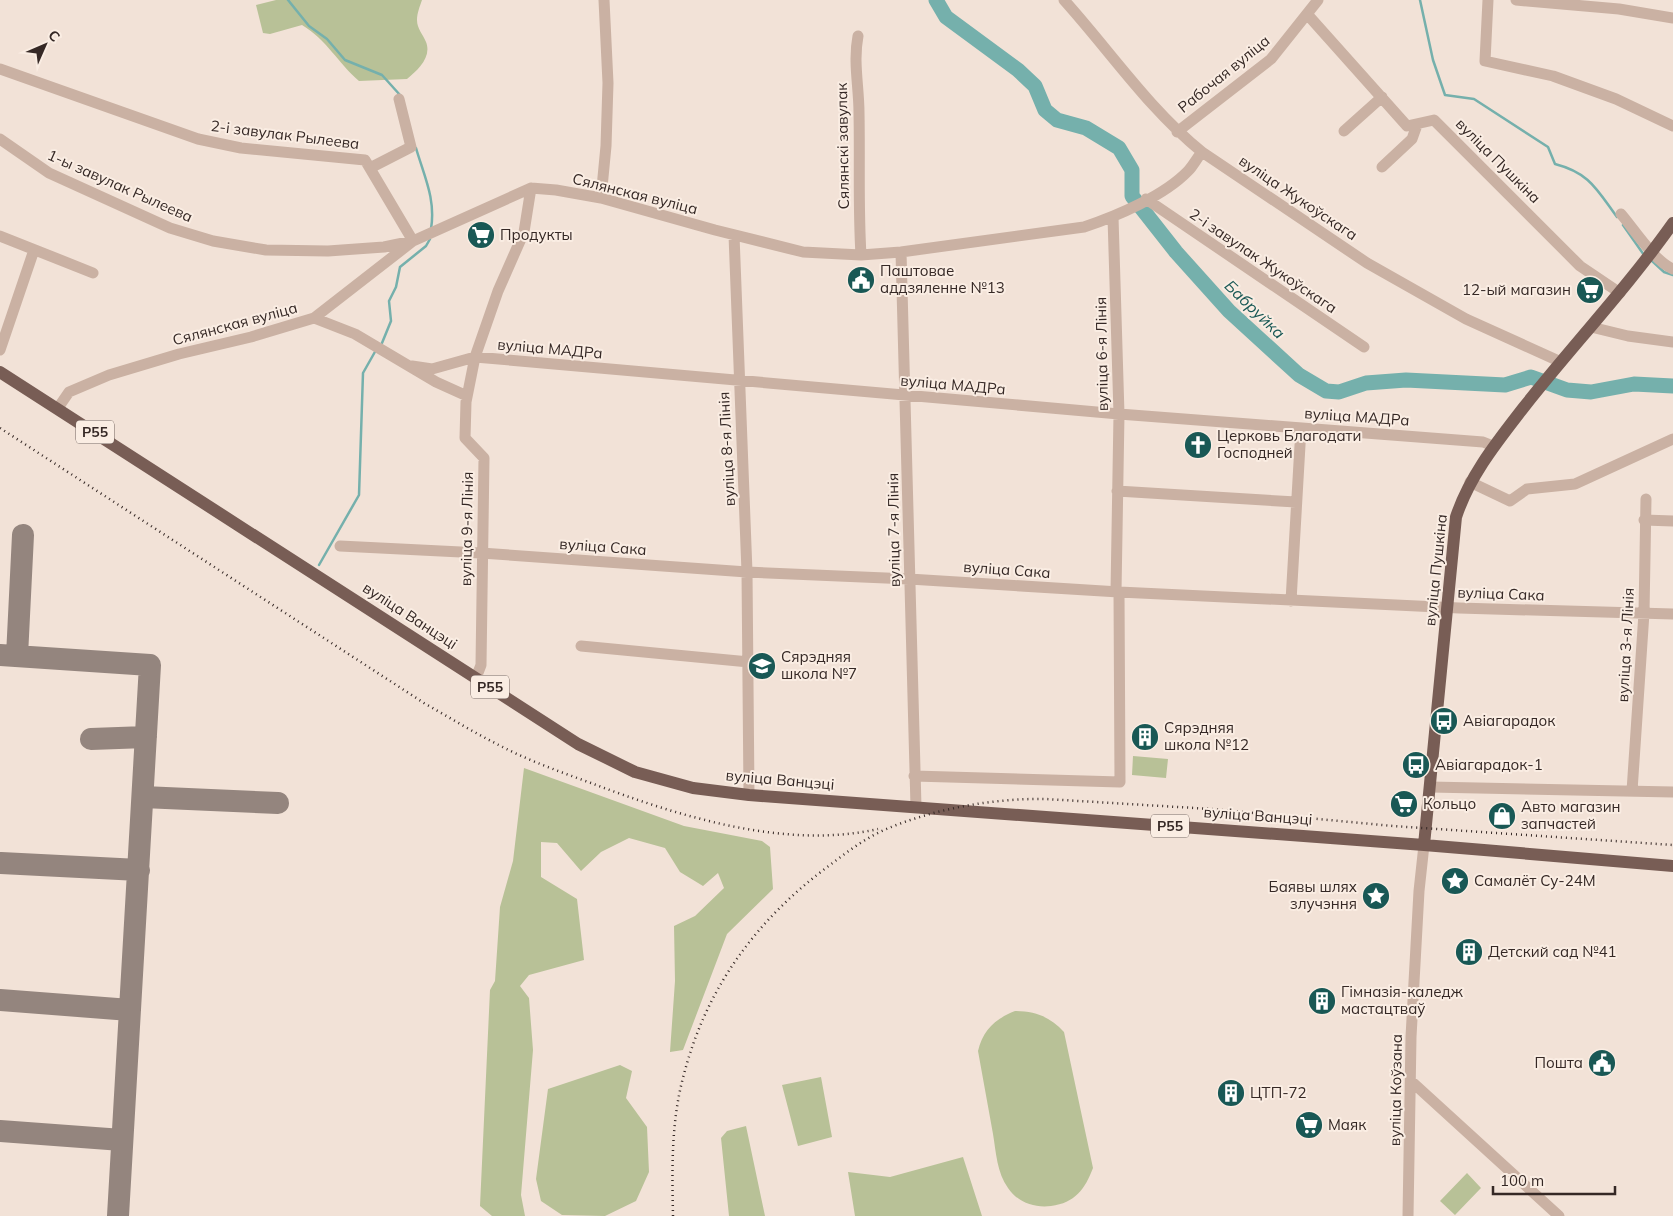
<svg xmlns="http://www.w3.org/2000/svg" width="1673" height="1216" font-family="Mulish,sans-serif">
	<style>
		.green { fill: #b8c197 }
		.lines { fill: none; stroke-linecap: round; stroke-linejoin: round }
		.stream { stroke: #75b0ac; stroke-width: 2.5 }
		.river { stroke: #75b0ac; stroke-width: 15 }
		.taxiway { stroke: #94857e; stroke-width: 22 }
		.minor { stroke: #cab1a3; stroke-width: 11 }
		.major { stroke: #785d55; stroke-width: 12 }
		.rail { stroke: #352825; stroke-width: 2.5; stroke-dasharray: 1 4; stroke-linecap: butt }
		.labels { text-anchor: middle; stroke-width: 4; stroke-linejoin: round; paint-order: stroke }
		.shield { fill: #faede3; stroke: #70635e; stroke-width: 1 }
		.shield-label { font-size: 14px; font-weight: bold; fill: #352825 }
		.street-label { font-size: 15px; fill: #352825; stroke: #faede3 }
		.poi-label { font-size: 15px; fill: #352825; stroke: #faede3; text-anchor: start }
		.water-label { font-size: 16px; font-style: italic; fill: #195855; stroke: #faede3 }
	</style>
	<rect width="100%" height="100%" fill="#f2e2d7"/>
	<path class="green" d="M276,0H422C420,6 417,13 417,20C417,29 423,34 426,42C432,57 418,70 407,79L359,81C338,63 327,40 302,25L270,34L263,33L256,5Z
		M1133,756L1168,759L1166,778L1132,775Z
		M524,768L684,826L762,841L770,847L773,889L727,934L683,1050L670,1052L675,981L674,926L695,916L724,888L718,873L703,886L680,872L665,848L629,838L601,852L581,871L557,843L541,842V877L577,899L584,960L529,975L520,986L529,998L533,1050L521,1195L525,1216H492L480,1206L490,990L495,981L500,907L513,861Z
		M1015,1011C1036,1011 1050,1017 1064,1032L1093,1168C1085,1189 1075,1203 1051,1206C1035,1208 1018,1203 1008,1188C997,1173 996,1152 993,1134C988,1106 983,1079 978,1051C983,1030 995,1019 1015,1011Z
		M620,1065L632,1071L626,1098L647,1127L649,1172L636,1201L605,1216L562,1215L541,1201L536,1179L548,1089Z
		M821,1077L832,1137L798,1146L782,1085Z
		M746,1126L765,1216H729L721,1138L727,1131Z
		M963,1157L982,1216H855L848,1172L890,1177Z
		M1467,1173L1481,1188L1455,1215L1440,1201Z"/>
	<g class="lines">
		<path class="stream" d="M288,0L309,26L327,39L345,60L382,75L400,95
			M1420,0L1433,60L1445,95L1474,99L1548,147L1555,164C1590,173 1597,190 1617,217
			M416,148C424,176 436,199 431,229
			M1623,225L1644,255
			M1651,260L1664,272L1673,275
			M382,343L391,321L389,301L396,287L400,267L426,246L430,239
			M319,565L359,495L363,373L376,350"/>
		<path class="river" d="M936,0L946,17L1018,70L1035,86L1045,110L1057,120L1086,128L1119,148L1132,170V196L1176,252L1229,311L1299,375L1326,391L1339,392L1366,383L1406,380L1505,385L1531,377L1567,390L1591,392L1634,384L1673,386"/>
		<path class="taxiway" d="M0,655L150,665L118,1216
			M17,656L23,535
			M91,739L146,737
			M143,797L278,803
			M1,863L139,870
			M0,1000L130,1010
			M0,1131L122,1140"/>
		<path class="minor" d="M1064,0C1110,51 1148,108 1202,152L1367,263L1466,319L1561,362
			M1488,0L1485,61L1553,76L1616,99L1673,126
			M1516,0L1619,9L1673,18
			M1307,14L1407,126L1434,120L1580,266L1620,293
			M858,36C853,62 859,87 859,113C860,160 858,207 861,255
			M0,69L198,139L241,148L365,160L413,241L384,247L328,251L266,250L213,241L170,228L49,173L0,139
			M1344,131L1382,97
			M1177,132L1271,59L1318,0
			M1382,167L1412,139L1417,125
			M370,168L411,147L399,99
			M601,198L606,146L608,83L604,0
			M1146,199L1364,347
			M1621,214C1634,229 1655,262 1673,269
			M1113,217L1119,414L1116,592
			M734,235L747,572L749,795
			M0,236L93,273
			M901,252L916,807
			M314,318L355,334L436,382L467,396
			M1591,327L1628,336L1673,342
			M0,350L34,250
			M412,366L432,369L475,357L1119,414L1483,442L1493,446
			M58,408L69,392L109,375L179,354L251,337L314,318L413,241L531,188L556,190L601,198L715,230L803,252L861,255L901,252L1084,227C1117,216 1164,196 1188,171C1193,166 1197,158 1202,152
			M1470,482L1510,501L1527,489L1575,484L1673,439
			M1117,491L1296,502
			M1644,520L1673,521
			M340,546L481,553L747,572L909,579L1119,592L1459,608L1673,614
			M1291,601L1301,428
			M581,646L749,662
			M476,678L481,665L484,458L465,438L466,402L475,357L498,291L524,232L531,188
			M914,776L1120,782L1119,592
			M1430,787L1673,792
			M1632,791L1644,613L1646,499
			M1411,1081L1559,1216
			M1408,1216L1411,1037L1419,891L1424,845"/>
		<path class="major" d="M0,372L578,744L635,772L693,788L749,795L1424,845L1673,866
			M1424,845L1456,517C1470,475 1497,442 1524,407C1573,345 1627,288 1673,223"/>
		<path class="rail" d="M0,428L424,703C455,721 485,739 517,754C541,765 566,774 591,783C678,816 785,850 878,829
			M673,1216C672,1168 671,1121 684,1074C707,986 758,918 830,865C847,852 864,839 884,830C933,809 993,798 1046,799L1211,809L1393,826L1673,845"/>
	</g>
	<defs>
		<symbol id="supermarket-disc" viewBox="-11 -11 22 22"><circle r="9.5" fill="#195855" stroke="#faede3"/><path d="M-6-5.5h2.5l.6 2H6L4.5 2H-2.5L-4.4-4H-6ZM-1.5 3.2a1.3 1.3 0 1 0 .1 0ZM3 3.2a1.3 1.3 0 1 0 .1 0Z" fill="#fff"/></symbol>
		<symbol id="civic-disc" viewBox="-11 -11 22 22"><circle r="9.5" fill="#195855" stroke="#faede3"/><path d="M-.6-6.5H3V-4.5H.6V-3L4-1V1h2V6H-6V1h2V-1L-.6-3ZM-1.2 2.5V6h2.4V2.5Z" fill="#fff"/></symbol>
		<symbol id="church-disc" viewBox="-11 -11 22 22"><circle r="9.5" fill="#195855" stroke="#faede3"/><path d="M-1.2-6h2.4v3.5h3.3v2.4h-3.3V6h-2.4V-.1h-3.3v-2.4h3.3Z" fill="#fff"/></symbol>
		<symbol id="school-disc" viewBox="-11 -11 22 22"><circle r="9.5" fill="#195855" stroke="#faede3"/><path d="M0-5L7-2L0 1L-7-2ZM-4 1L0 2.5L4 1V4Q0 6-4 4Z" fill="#fff"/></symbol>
		<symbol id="bus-disc" viewBox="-11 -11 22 22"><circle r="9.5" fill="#195855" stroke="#faede3"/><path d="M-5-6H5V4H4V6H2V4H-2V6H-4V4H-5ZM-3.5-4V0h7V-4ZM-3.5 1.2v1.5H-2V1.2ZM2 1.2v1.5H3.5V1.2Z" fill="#fff"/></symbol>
		<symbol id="building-disc" viewBox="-11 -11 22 22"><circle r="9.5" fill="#195855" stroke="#faede3"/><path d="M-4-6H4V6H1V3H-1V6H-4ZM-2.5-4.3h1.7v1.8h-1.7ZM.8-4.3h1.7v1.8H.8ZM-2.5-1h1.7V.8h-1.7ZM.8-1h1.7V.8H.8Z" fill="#fff"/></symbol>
		<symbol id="shop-disc" viewBox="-11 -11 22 22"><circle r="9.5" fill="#195855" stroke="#faede3"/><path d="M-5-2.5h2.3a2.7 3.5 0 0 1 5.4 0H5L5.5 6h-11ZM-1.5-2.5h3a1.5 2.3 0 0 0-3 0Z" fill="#fff"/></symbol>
		<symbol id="sight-disc" viewBox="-11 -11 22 22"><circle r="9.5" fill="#195855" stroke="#faede3"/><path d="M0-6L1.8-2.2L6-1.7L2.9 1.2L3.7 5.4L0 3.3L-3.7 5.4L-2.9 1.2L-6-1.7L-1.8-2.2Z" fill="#fff"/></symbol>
	</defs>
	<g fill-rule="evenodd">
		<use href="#supermarket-disc" x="465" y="219" width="32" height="32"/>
		<use href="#civic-disc" x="845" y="264" width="32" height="32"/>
		<use href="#supermarket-disc" x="1574" y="274" width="32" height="32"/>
		<use href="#church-disc" x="1182" y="429" width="32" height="32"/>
		<use href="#school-disc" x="746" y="650" width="32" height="32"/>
		<use href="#bus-disc" x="1428" y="705" width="32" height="32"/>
		<use href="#building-disc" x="1129" y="721" width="32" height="32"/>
		<use href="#bus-disc" x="1400" y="749" width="32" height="32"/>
		<use href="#supermarket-disc" x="1388" y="788" width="32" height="32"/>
		<use href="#shop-disc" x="1486" y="800" width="32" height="32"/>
		<use href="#sight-disc" x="1439" y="865" width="32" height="32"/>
		<use href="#sight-disc" x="1360" y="880" width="32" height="32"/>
		<use href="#building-disc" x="1453" y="936" width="32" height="32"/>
		<use href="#building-disc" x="1306" y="985" width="32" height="32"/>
		<use href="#civic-disc" x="1586" y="1047" width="32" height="32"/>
		<use href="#building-disc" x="1215" y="1077" width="32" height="32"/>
		<use href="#supermarket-disc" x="1293" y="1109" width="32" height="32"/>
	</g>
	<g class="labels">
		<g class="shield">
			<rect x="76" y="420.5" width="38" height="23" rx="4"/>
			<rect x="471" y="675.5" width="38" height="23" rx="4"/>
			<rect x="1151" y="814.5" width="38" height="23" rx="4"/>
		</g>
		<g class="shield-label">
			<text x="95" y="437">Р55</text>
			<text x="490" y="692">Р55</text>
			<text x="1170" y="831">Р55</text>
		</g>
		<g class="street-label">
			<text transform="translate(1224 74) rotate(-39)" y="5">Рабочая вуліца</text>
			<text transform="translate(285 135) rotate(7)" y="5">2-і завулак Рылеева</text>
			<text transform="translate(843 146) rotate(-91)" y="5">Сялянскі завулак</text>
			<text transform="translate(1498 161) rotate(45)" y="5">вуліца Пушкіна</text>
			<text transform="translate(120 186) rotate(24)" y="5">1-ы завулак Рылеева</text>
			<text transform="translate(635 194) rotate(14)" y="5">Сялянская вуліца</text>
			<text transform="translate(1298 198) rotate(34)" y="5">вуліца Жукоўскага</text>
			<text transform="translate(1263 261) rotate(34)" y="5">2-і завулак Жукоўскага</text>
			<text transform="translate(235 324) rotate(-15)" y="5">Сялянская вуліца</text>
			<text transform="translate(550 349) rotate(5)" y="5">вуліца МАДРа</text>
			<text transform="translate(1102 354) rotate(-91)" y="5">вуліца 6-я Лінія</text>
			<text transform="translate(953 385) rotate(5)" y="5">вуліца МАДРа</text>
			<text transform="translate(1357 417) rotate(4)" y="5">вуліца МАДРа</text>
			<text transform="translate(727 449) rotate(-93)" y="5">вуліца 8-я Лінія</text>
			<text transform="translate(467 529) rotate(-89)" y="5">вуліца 9-я Лінія</text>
			<text transform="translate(894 530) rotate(-91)" y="5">вуліца 7-я Лінія</text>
			<text transform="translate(603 547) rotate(4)" y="5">вуліца Сака</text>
			<text transform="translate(1007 570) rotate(4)" y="5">вуліца Сака</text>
			<text transform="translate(1436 570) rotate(-84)" y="5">вуліца Пушкіна</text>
			<text transform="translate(1501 594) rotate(2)" y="5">вуліца Сака</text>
			<text transform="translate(410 616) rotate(33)" y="5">вуліца Ванцэці</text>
			<text transform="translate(1626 645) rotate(-87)" y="5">вуліца 3-я Лінія</text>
			<text transform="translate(780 780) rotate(5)" y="5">вуліца Ванцэці</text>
			<text transform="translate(1258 816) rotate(4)" y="5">вуліца Ванцэці</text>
			<text transform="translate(1396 1090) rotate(-89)" y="5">вуліца Коўзана</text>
		</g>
		<g class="poi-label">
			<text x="500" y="240">Продукты</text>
			<text x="880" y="276">Паштовае<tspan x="880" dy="17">аддзяленне №13</tspan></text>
			<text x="1571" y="295" text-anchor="end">12-ый магазин</text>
			<text x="1217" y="441">Церковь Благодати<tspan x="1217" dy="17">Господней</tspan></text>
			<text x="781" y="662">Сярэдняя<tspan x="781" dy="17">школа №7</tspan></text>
			<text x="1463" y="726">Авіагарадок</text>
			<text x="1164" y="733">Сярэдняя<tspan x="1164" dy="17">школа №12</tspan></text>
			<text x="1435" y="770">Авіагарадок-1</text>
			<text x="1423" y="809">Кольцо</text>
			<text x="1521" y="812">Авто магазин<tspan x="1521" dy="17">запчастей</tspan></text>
			<text x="1474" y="886">Самалёт Су-24М</text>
			<text x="1357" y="892" text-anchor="end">Баявы шлях<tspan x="1357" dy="17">злучэння</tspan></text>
			<text x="1488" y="957">Детский сад №41</text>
			<text x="1341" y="997">Гімназія-каледж<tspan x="1341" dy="17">мастацтваў</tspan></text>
			<text x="1583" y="1068" text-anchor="end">Пошта</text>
			<text x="1250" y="1098">ЦТП-72</text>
			<text x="1328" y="1130">Маяк</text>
		</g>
		<g class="water-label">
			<text transform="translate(1255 309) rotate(44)" y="6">Бабруйка</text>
		</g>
	</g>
	<g transform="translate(45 45) rotate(45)" stroke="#faede3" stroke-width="4" paint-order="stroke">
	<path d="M0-4L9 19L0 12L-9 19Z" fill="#352825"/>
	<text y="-8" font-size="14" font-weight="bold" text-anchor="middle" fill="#352825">С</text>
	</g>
	<path d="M1493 1186v8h122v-8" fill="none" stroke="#352825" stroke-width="2.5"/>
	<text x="1500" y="1186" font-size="15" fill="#352825" stroke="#faede3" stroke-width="4" paint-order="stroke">100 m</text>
</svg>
